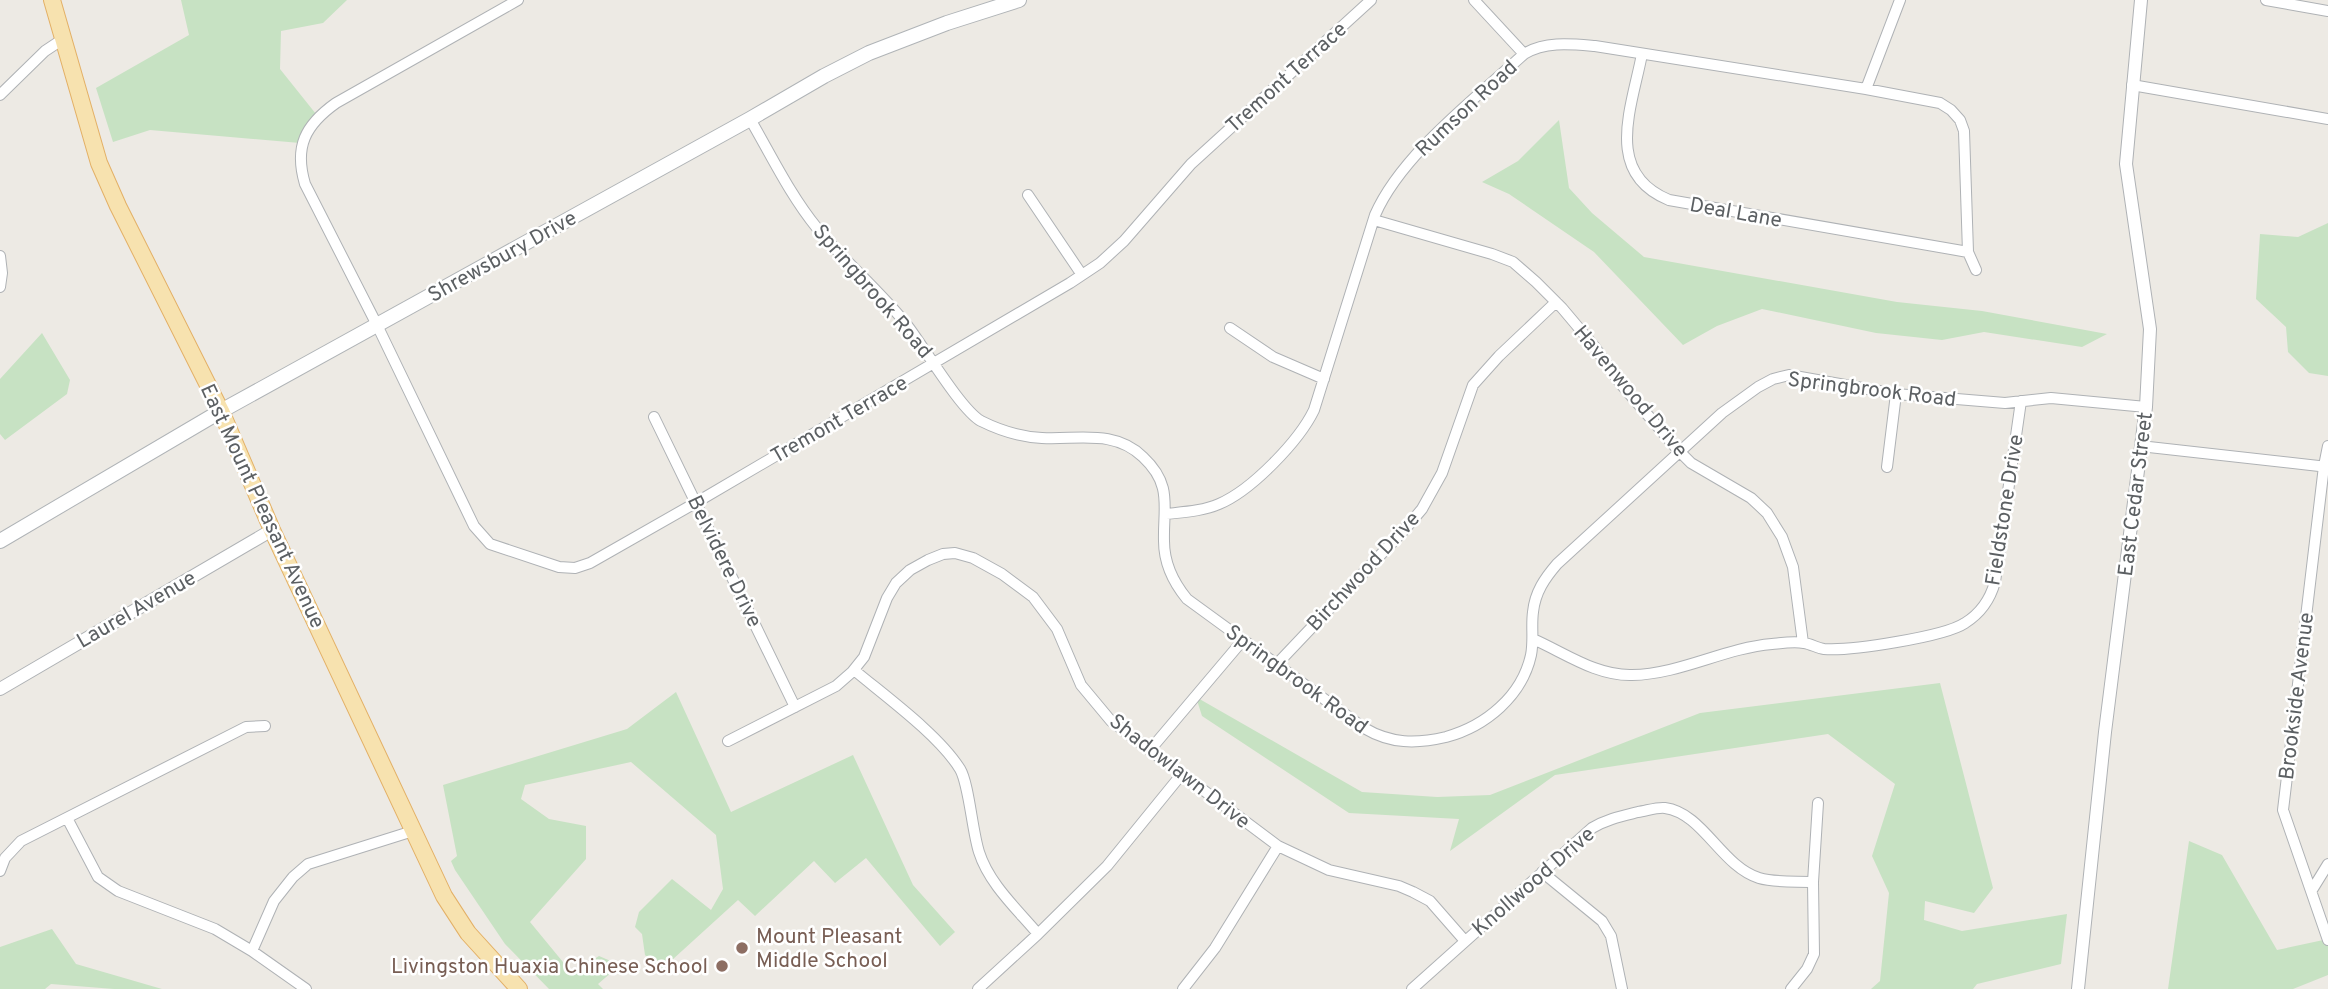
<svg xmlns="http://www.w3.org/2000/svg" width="2328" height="989" font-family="Overpass,sans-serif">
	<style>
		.green { fill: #c7e2c3 }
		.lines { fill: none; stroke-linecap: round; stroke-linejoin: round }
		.minor-casing { stroke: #afb2b5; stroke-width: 12 }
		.tertiary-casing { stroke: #afb2b5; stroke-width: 14 }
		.secondary-casing { stroke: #b0b4b7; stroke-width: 16 }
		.primary-casing { stroke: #e3b066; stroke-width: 18 }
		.minor { stroke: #fff; stroke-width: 10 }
		.tertiary { stroke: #fff; stroke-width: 12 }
		.secondary { stroke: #fff; stroke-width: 14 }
		.primary { stroke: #f7e2af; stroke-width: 16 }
		.education-dot { fill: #8d6e63; stroke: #fff; stroke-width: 2.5 }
		.labels { text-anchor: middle; stroke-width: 5; stroke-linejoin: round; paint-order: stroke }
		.street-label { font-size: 21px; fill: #5c6063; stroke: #fff }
		.education-label { font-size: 21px; fill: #785e54; stroke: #fff; text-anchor: start }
	</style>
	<rect width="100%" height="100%" fill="#edeae4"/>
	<path class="green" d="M181,0H347L323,23L281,31L280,69L316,114L300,143L150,130L113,142L96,88L189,35Z
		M1559,120L1569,188L1592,213L1644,257L1897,302L1982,311L2107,334L2082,347L1984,332L1942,340L1876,333L1762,309L1717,326L1683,345L1594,252L1509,194L1482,182L1518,161Z
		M2328,223V376L2309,373L2288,352L2286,327L2256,299L2260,234L2298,237Z
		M42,333L70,380L67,394L5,440L0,434V379Z
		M1940,683L1993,888L1974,913L1925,901L1924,920L1962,931L2067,914L2061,964L1977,984L1973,989H1871L1880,981L1889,893L1872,856L1895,784L1828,734L1555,775L1450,851L1459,819L1349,813L1202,716L1196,697L1362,792L1437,797L1490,795L1700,713Z
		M676,692L731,812L853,755L913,885L955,932L940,946L866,858L835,883L814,861L755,916L738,900L661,970L645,955L642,934L635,927L639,912L672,879L711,910L723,889L716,835L631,762L525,785L521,799L549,819L586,826V859L530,922L572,973L599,956L620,965L598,984L603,989H549L505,944L455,870L451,861L457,856L443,785L627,729Z
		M2189,841L2222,855L2277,950L2328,939V975L2293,989H2168Z
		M52,929L76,964L162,989H114L51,984L45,989H0V947Z"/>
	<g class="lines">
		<defs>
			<path id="minor" d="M518,0L336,103C305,125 294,147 305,184L377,325L474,526L490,544L559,567L575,568L590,563L697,502L1070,283L1100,263L1124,241L1191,164L1371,0
				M1474,0L1524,54
				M2266,0L2328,11
				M1642,54C1632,107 1603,173 1669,200L1968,252
				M2132,85L2328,119
				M1866,89L1900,0
				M0,95L45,51L63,39
				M750,119C771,155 790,195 817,228C845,262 879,290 907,325C924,347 961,410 981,421C999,430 1022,437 1042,438C1078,440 1114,429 1143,457C1173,485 1163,507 1164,541C1164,563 1173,582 1187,599L1364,728C1391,744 1416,744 1446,737C1486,726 1522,696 1531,655C1534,640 1531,626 1533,612C1535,592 1545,578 1557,564L1722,413L1758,387L1773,379L1789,375L1896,394L2005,403L2051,398L2146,407
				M1028,195L1082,275
				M1374,220L1492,254L1513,262L1536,282L1562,308L1594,346L1620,383L1678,450L1691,463L1751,498L1767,513L1782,537L1793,567L1803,643
				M0,256L2,273L0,287
				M1230,328L1273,357L1324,379
				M654,417L795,707
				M2140,446L2328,467
				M2328,446L2324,466L2283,810L2328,940
				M1887,467L1896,394
				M1166,514C1184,512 1203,511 1219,504C1252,490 1299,441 1314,410L1375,215C1401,155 1475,99 1524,54C1545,41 1571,44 1595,46L1866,89L1940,103L1951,110L1960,120L1964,131L1968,252L1976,270
				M1533,639C1565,653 1596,676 1632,675C1681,674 1724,648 1772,644C1782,643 1794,641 1804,643C1811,644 1817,648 1824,649C1850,651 1944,637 1965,623C1981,613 1990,600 1995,582L2021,401
				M1277,664L1405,529L1422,509L1442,473L1473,385L1499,356L1556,302
				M854,670C885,696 939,735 960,769C969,784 972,830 979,852C989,884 1018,910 1038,934
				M728,741L836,686L852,672L864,657L887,598L896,583L910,570L928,560L943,554L955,553L973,558L1002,574L1033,597L1057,629L1081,685L1111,721L1278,846L1329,870L1399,886L1413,892L1430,901L1465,941
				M1150,750L1243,640
				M67,818L98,877L118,891L215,929L252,951L306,989
				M0,871L5,858L21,841L246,727L265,726
				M1542,872L1602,921L1611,936L1622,989
				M2312,890L2328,864
				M252,951L274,901L293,877L308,864L413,831
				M978,989L1038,934L1107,866L1181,775
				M1183,989L1215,948L1278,846
				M1412,989L1592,828C1607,819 1622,816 1638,812C1646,811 1657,807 1665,808C1703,813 1721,866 1759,878C1776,883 1796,881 1813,882
				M1791,989L1807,969L1814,954L1813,882L1818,803"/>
			<path id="tertiary" d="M0,689L272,530
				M2078,989L2105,732L2146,407L2150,329L2126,164L2141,0"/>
			<path id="secondary" d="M0,541L221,411L750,119L824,76L869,53L947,23L1019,0"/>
			<path id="primary" d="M52,0L99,163L118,206L221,411L272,530L444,896L468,933L519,989"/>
		</defs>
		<use href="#minor" class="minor-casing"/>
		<use href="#tertiary" class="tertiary-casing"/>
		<use href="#secondary" class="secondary-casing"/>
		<use href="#primary" class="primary-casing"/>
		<use href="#minor" class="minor"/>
		<use href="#tertiary" class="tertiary"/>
		<use href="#secondary" class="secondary"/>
		<use href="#primary" class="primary"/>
	</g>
	<g class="education-dot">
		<circle cx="742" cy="948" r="7"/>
		<circle cx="722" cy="966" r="7"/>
	</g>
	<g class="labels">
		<g class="street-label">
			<text transform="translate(1286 77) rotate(-42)" y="7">Tremont Terrace</text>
			<text transform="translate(1466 108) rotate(-43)" y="7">Rumson Road</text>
			<text transform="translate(1736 212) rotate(10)" y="7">Deal Lane</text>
			<text transform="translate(502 256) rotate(-29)" y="7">Shrewsbury Drive</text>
			<text transform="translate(873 291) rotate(49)" y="7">Springbrook Road</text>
			<text transform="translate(1872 389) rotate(7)" y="7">Springbrook Road</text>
			<text transform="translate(1631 391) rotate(50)" y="7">Havenwood Drive</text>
			<text transform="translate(839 419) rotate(-30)" y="7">Tremont Terrace</text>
			<text transform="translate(2135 494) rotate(-83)" y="7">East Cedar Street</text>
			<text transform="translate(263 506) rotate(65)" y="7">East Mount Pleasant Avenue</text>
			<text transform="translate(2004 510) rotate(-81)" y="7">Fieldstone Drive</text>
			<text transform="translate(725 561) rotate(64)" y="7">Belvidere Drive</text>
			<text transform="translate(1363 571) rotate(-47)" y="7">Birchwood Drive</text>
			<text transform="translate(136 609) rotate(-30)" y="7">Laurel Avenue</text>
			<text transform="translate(1297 679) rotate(36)" y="7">Springbrook Road</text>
			<text transform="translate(2296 696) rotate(-83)" y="7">Brookside Avenue</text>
			<text transform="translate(1180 771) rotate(38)" y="7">Shadowlawn Drive</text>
			<text transform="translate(1533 881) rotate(-41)" y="7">Knollwood Drive</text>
		</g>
		<g class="education-label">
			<text x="756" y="943">Mount Pleasant<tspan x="756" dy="24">Middle School</tspan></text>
			<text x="708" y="973" text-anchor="end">Livingston Huaxia Chinese School</text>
		</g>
	</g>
</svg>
